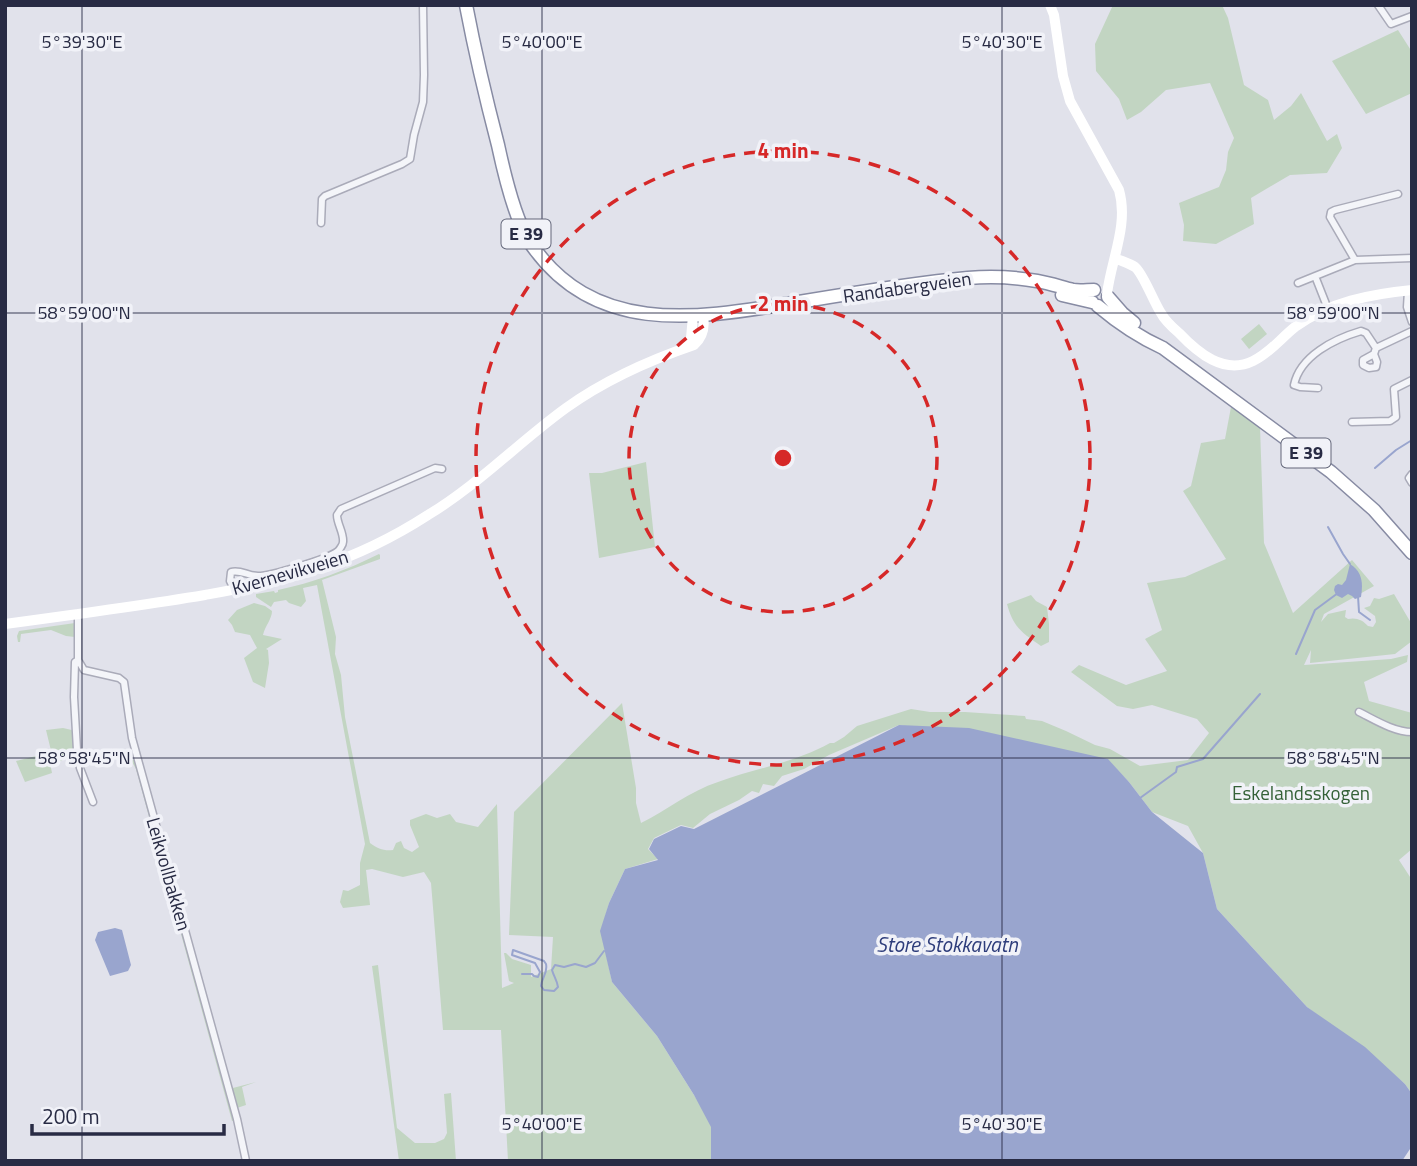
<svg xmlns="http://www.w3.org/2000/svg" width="1417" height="1166" font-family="'Titillium Web',sans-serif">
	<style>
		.green { fill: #c2d5c2 }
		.water { fill: #99a5ce }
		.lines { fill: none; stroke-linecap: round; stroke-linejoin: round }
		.stream { stroke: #99a5ce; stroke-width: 2 }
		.street-casing { stroke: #aaabb9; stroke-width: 9 }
		.highway-casing { stroke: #878ba3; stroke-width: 15 }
		.street { stroke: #f4f5f9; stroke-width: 6 }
		.secondary { stroke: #fff; stroke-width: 10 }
		.highway { stroke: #fff; stroke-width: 12 }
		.ticks { fill: none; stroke: #282b44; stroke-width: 2; stroke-opacity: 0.45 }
		.ring { fill: none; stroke: #d62828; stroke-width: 3.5; stroke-dasharray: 12 9 }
		.labels { text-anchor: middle; stroke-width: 7; stroke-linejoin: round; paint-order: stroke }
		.shield { fill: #f1f2f8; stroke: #64677a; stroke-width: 2 }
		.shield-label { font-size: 18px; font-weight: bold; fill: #282b44 }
		.street-label { font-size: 19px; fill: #282b44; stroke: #f1f2f8 }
		.park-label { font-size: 19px; fill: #346137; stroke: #f1f2f8 }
		.water-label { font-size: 21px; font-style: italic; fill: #2e3d7b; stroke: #f1f2f8 }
		.ticks-label { font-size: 18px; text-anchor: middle; fill: #282b44; stroke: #f1f2f8; stroke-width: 7; stroke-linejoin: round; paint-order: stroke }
		.centre { fill: #d62828; stroke: #f1f2f8; stroke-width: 3.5 }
		.ring-label { font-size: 21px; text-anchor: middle; font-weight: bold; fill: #d62828; stroke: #f1f2f8; stroke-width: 7; stroke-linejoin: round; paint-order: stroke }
	</style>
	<rect width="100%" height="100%" fill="#e1e2eb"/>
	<path class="green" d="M1113,5H1222L1228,18L1244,85L1268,100L1274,120L1291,106L1301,93L1327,141L1337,134L1342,148L1327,173L1290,175L1251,198L1254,224L1216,244L1183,241L1184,225L1179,203L1219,187L1226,170L1228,152L1234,138L1210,83L1166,90L1141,112L1127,120L1119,99L1096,71L1095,44Z
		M1398,30L1412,52V93L1366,114L1332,61Z
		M1259,324L1267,334L1249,349L1241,339Z
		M1231,407L1260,427L1264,543L1293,613L1352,560L1374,586L1324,614L1321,622L1328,614L1346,610L1345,617L1348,619C1356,617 1363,620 1368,626L1373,627L1376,622L1375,616L1364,608L1370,606L1374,598L1379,599L1394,594L1411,623L1412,641L1395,654L1310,663L1311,650L1304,665L1391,659L1408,655L1407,662L1364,682L1369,701L1412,713V849L1399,860L1412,880V1094L1405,1084L1389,1070L1307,1007L1217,909L1203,853L1188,826L1152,812L1129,782L1108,760L899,725L829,755L804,769L782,776L774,786L763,784L759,793L752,791L739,800L710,814L693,828L681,825L654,838L648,849L658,859L625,869L609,903L601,931L612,982L657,1036L714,1127V1161H508L501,1030H443L431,883L424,872L403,877L372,869L366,870L370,905L343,908L340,902L343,890L348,891L360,885V863L365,844L317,585L303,588L306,601L301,607L289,603L286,600L274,602L271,607L256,597V594L274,591L275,593L278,592V590C312,583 347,570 379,554L380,555V559L322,580L336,637L335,654L341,675L345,717L370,843C378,849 384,851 393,850L396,843L401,841L404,848L412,852L419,847L410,825V820L426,814L437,818L450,814L456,822L478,827L497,804L502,988L514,983L509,981L504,953H506L512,959L531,965V977L551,969L553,937L509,935L514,812L622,703L636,788V803L641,823C667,810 690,791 718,782C756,768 794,763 830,743H834L844,737L857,726L911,709L930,712H965L1025,716L1026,719L1042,721L1066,731L1095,745L1110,749L1140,766L1188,760L1209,733L1197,719L1152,705L1133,709L1117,706L1071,672L1079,665L1126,685L1167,671L1145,639L1162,630L1147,583L1185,577L1226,559L1183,491L1191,486L1201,443L1225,439Z
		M646,462L655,547L599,558L589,473H602Z
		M1031,595L1036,601L1047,607L1049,624V642L1041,646C1022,633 1013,627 1007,604Z
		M254,603L265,606L272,611C272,619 265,626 263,635L282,639L266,649L268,650L269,663L265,688L253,682L244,658L257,648L250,635L235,632L232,625L228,620L237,610Z
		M75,623L76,630L74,632L75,637L66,636L51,630L21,634L20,642H18L17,636L19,631Z
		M63,728L76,731L79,764L69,758L54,763L46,730Z
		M48,753L52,773L25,782L16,761Z
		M135,759L229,1089L256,1082L242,1087L246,1105L234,1109L236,1120L232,1121L136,769L131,760Z
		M378,965L397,1128L415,1143H435L444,1139L447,1133L444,1094L451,1093L456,1161H399L372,966Z"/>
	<path class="water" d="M1350,564C1363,572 1363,584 1361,597L1355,599L1352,596L1348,594L1342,598L1336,595L1334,590L1335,586L1338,584L1342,585L1346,580Z
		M899,725L969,728L1108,759L1129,782L1152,812L1203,853L1217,909L1307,1007L1365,1047L1405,1084L1412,1094V1146L1402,1161H711V1127L694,1095L657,1036L612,982L600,931L609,903L625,869L658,860L649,849L654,839L681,826L694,829Z
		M115,928L122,930L131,965L128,971L110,976L95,940L98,932Z"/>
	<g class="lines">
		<path class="stream" d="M1375,468L1396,450L1412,440
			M1328,527L1343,554L1350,564
			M1358,596L1359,612L1370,620
			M1296,654L1315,610L1338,593
			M1140,798L1176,772L1177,767L1203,759L1260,694
			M522,974H532L534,976L538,977L540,972L535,963L512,955L513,950L544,961L546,964C548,973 542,977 541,986L544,990L554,991L558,987C557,980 554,977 552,970L555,965L564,967L575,964L586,967L595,963L604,951"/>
		<defs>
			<path id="street" d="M1378,5L1391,24L1412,16
				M321,223L322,199L325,196L402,164L410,159L414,135L423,102L424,75L423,5
				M1355,260L1330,217L1331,212L1335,210L1398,194
				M1315,276L1328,309
				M1298,283L1355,260L1412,258
				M1408,291L1407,307L1412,322
				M1374,354L1377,362L1376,367L1369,368L1363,365V360L1374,354L1376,348L1412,331
				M1318,388L1300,387L1294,385C1300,356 1334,339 1361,331L1366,333L1376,348
				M1352,422L1390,421L1396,417L1394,389L1412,380
				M1412,474L1409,478L1412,483
				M234,589L230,581L231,572C240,569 248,576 258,576C270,576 328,559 338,551C339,550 343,545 343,542C344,533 337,524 337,515L341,509L435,468L442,469
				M78,614V660L84,670L119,678L124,682L132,738L237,1119L246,1161
				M78,660L75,662L74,697L77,750L80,768L93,802
				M1359,712C1375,720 1394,732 1412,732"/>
			<path id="highway" d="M466,5C475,52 486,99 498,145C504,173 514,217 529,241C595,341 705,317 805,301C859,292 913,283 968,278C991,276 1014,277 1037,281C1049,283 1061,287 1073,290C1080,291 1087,290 1094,290
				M1062,295L1092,302
				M1108,297L1122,313L1134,323
				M1098,306C1117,322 1141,338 1163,348L1331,472L1374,510L1412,553"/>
		</defs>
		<use href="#street" class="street-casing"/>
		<use href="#highway" class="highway-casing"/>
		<use href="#street" class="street"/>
		<path class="secondary" d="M1050,5L1054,15L1063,76L1070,101L1119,190C1129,225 1111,260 1107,294
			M1115,258C1121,261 1129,263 1135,267C1143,273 1154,303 1161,313C1165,321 1172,327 1179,333C1198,353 1224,375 1253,361C1270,353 1281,338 1295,327C1329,302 1371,294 1412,290
			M684,348L691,338L693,316
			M5,624C72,615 139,606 205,595C243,588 282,581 318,568C357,555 394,537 428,515C478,485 519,442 566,408C605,380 650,360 694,345C703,337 705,327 703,316"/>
		<use href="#highway" class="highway"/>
	</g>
	<path class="ticks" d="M82,5V1161M542,5V1161M1002,5V1161M5,313H1412M5,758H1412"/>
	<g class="ring">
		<circle cx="783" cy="458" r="154"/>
		<circle cx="783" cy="458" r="307"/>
	</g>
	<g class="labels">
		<g class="shield">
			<rect x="501.5" y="219.5" width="49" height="29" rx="5"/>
			<rect x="1281.5" y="438.5" width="49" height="29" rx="5"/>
		</g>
		<g class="shield-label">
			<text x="526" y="240">E 39</text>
			<text x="1306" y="459">E 39</text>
		</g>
		<g class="street-label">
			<text transform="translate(907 287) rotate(-8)" y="7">Randabergveien</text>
			<text transform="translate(290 572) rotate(-16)" y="7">Kvernevikveien</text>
			<text transform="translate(169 874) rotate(74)" y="7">Leikvollbakken</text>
		</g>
		<g class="park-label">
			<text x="1301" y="800">Eskelandsskogen</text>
		</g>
		<g class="water-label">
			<text x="947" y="952">Store Stokkavatn</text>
		</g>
	</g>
	<g class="ticks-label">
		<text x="82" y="48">5°39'30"E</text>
		<text x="542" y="48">5°40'00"E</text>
		<text x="1002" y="48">5°40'30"E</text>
		<text x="84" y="319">58°59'00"N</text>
		<text x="1333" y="319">58°59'00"N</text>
		<text x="84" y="764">58°58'45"N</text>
		<text x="1333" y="764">58°58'45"N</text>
		<text x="542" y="1130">5°40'00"E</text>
		<text x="1002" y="1130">5°40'30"E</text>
	</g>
	<circle cx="783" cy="458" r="10" class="centre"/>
	<g class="ring-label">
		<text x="783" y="158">4 min</text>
		<text x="783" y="311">2 min</text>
	</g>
	<rect width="1417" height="1166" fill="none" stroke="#282b44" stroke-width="14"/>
	<path d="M32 1124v10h192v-10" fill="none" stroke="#282b44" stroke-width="3.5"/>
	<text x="42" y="1124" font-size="21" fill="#282b44" stroke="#f1f2f8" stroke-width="5" paint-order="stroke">200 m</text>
</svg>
